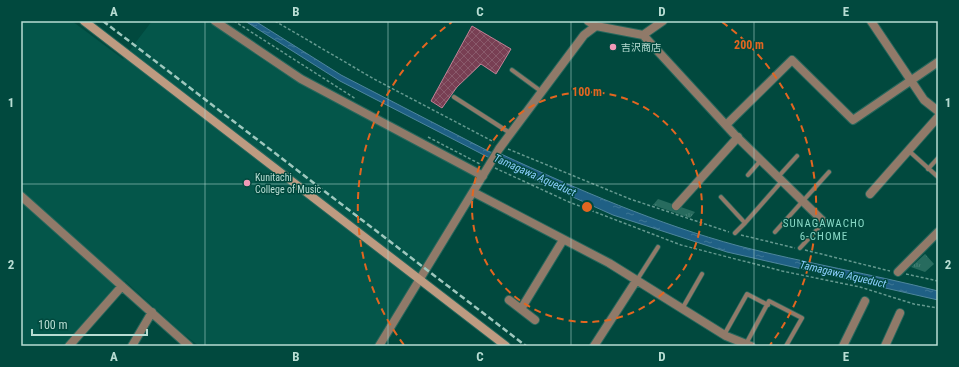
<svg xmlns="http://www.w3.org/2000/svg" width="959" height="367" font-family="'Roboto Condensed','Noto Sans JP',sans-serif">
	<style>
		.built { fill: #04564a }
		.park { fill: url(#park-tufts) }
		.water { fill: url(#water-ripples); stroke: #4d869c }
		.building { fill: url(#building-cross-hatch); stroke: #c08195 }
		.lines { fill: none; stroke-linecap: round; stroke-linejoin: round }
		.lane-casing { stroke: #26675c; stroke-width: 5.5 }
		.street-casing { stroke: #26675c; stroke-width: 10 }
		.secondary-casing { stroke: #26675c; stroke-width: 10 }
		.path { stroke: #64998f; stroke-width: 1.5; stroke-dasharray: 3 2; stroke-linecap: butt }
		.lane { stroke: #907a69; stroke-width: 4 }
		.street { stroke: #907a69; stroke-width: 8 }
		.secondary { stroke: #be9b81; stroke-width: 8 }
		.rail { stroke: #9ec8be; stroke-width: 2.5; stroke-dasharray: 6 3; stroke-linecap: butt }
		.grid { fill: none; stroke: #b8ddd3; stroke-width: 1; stroke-opacity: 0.55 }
		.ring { fill: none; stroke: #e36620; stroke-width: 2; stroke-dasharray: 7 5 }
		.poi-dot { fill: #f09ab7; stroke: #01493e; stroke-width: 1.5 }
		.labels { text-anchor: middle; stroke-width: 3; stroke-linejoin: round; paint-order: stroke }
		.poi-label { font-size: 10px; fill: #b8ddd3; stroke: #01493e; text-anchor: start }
		.water-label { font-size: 11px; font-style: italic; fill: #8acefb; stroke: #01493e }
		.neighbourhood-label { font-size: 11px; letter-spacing: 1px; fill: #89d8c6; stroke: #01493e }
		.centre { fill: #e36620; stroke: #01493e; stroke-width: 2 }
		.ring-label { font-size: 12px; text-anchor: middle; font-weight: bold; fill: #e36620; stroke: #01493e; stroke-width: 3; stroke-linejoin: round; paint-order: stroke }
		.neatline { fill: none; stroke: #b8ddd3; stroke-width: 1.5 }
		.grid-label { font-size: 13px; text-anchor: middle; font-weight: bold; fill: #b8ddd3 }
	</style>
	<defs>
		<pattern id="park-tufts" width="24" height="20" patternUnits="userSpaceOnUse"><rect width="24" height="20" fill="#276b5e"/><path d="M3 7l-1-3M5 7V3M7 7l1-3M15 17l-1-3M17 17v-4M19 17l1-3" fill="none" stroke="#448074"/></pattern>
		<pattern id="water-ripples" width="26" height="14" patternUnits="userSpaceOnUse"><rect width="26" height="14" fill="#1f6085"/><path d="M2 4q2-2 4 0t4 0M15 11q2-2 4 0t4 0" fill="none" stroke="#3d7695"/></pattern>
		<pattern id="building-cross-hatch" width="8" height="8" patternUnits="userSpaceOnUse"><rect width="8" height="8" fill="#783f53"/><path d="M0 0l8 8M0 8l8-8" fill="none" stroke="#895a6b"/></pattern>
	</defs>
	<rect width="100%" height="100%" fill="#01493e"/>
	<path class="built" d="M21,21H72L123,59L152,21H207L302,84L479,174L376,346H199L182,333L125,281L66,346H21V197L24,194L21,191Z"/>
	<path class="park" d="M658,199L695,212L690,218L653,205Z
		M925,254L934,264L925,272L911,267Z"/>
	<path class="water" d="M245,21H255L341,75L490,152L501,154C579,190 657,224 739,246C805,263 872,274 938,291V300L727,252L613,215L515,171L340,81Z"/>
	<path class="building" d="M472,26L511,49L496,74L481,64L457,87L442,108L431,101Z"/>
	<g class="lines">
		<defs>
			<path id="lane" d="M512,70L542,92
				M454,97L510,133
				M909,151L938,177
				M928,169L938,158
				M748,175L761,160
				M778,177L797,156
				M721,197L745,223L782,181
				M775,232L829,172
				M735,233L745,223
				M800,248L824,222
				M637,280L658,247
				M682,309L702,274
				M724,335L747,294L768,305
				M746,344L769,301L802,318L786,346"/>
			<path id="street" d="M215,21L301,79L483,176
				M588,21L596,26L643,35L734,134L824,222
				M871,21L924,100L938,111
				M643,35L663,21
				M726,125L792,60L853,120L938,62
				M473,192L609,263L726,336L751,346
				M870,194L938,117
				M21,196L189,346
				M676,206L738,137
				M898,272L938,232
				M509,300L535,320
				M521,309L563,240
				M69,346L122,286
				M132,346L152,312
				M379,346L499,149L584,35L596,26
				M594,346L636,281
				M843,346L865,301
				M885,346L900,313"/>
			<path id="secondary" d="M84,21L506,346"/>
		</defs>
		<use href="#lane" class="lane-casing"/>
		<use href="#street" class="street-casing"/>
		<use href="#secondary" class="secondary-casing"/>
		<path class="path" d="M234,21L356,99
			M275,21L374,79L494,142
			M428,137L480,164
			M508,149L630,199L729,232
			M495,168L569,202L681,245L782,271L860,287L914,304L938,308
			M741,235L795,248
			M805,250L890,271
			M906,274L938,281"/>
		<use href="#lane" class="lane"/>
		<use href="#street" class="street"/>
		<use href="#secondary" class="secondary"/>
		<path class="rail" d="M103,21L526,346"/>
	</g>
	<path class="grid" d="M205,21V346M388,21V346M571,21V346M754,21V346M21,184H938"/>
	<g class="ring">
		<circle cx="587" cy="207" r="115"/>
		<path d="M404 345A229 229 0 0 1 452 22M722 22A229 229 0 0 1 770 345"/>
	</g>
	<g class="poi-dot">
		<circle cx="613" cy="47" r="4"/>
		<circle cx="247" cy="183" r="4"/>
	</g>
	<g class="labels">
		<g class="poi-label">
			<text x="621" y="51">吉沢商店</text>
			<text x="255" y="181">Kunitachi<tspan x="255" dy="12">College of Music</tspan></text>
		</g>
		<g class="water-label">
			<text transform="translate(535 175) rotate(24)" y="4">Tamagawa Aqueduct</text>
			<text transform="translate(843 274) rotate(13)" y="4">Tamagawa Aqueduct</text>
		</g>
		<g class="neighbourhood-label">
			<text x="824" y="227">SUNAGAWACHO<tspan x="824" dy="13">6-CHOME</tspan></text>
		</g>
	</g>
	<circle cx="587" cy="207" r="6" class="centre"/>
	<g class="ring-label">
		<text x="749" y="49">200 m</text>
		<text x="587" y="96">100 m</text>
	</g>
	<rect width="959" height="367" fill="none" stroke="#01493e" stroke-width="44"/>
	<path d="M32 329v6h115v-6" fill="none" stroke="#b8ddd3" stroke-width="2"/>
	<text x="38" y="329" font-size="12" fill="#b8ddd3" stroke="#01493e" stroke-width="3" paint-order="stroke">100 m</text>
	<rect x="22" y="22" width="915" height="323" class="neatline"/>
	<g class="grid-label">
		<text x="114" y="16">A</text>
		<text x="296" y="16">B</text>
		<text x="480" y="16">C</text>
		<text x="662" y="16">D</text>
		<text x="846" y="16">E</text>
		<text x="11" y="107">1</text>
		<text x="948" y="107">1</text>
		<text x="11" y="269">2</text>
		<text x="948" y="269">2</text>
		<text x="114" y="361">A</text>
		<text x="296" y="361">B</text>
		<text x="480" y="361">C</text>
		<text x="662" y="361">D</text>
		<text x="846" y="361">E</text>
	</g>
</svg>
